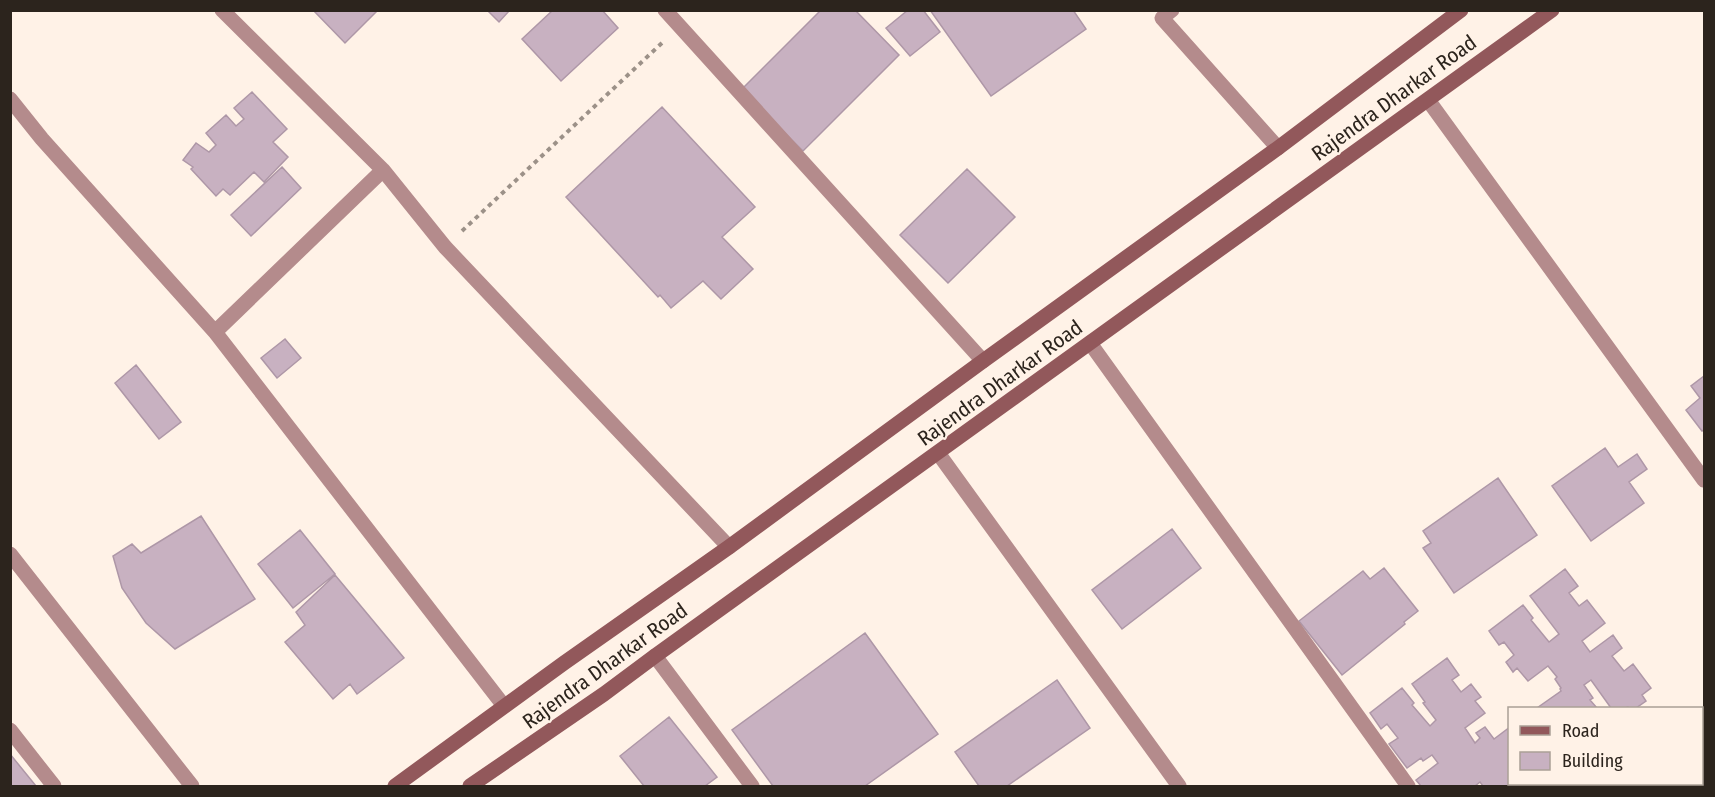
<svg xmlns="http://www.w3.org/2000/svg" width="1715" height="797" font-family="'Fira Sans Condensed',sans-serif">
	<style>
		.building { fill: #c8b1c1; stroke: #ae97a7; stroke-width: 1.5 }
		.lines { fill: none; stroke-linecap: round; stroke-linejoin: round }
		.path { stroke: #9c9188; stroke-width: 4; stroke-dasharray: 4.5 4.5; stroke-linecap: butt }
		.lane { stroke: #b48b8c; stroke-width: 15 }
		.street { stroke: #b48b8c; stroke-width: 15 }
		.secondary { stroke: #92585b; stroke-width: 15 }
		.labels { text-anchor: middle; stroke-width: 4.5; stroke-linejoin: round; paint-order: stroke }
		.street-label { font-size: 21px; fill: #2c241d; stroke: #fff2e7 }
	</style>
	<rect width="100%" height="100%" fill="#fff2e7"/>
	<path class="building" d="M313,10H378L345,43Z
		M487,10H510L499,22Z
		M553,10H602L618,28L561,81L522,39Z
		M821,10H855L899,55L803,151L741,90Z
		M908,10H923L940,32L910,56L886,28Z
		M930,10H1073L1086,29L991,96Z
		M252,92L287,129L273,142L288,157L264,182L254,172L230,195L223,189L216,196L191,169L193,167L183,160L196,143L209,152L216,145L206,133L226,115L236,126L244,119L234,108Z
		M662,107L755,207L722,237L753,269L721,299L703,281L671,308L660,295L658,297L566,197Z
		M282,167L301,188L251,236L231,215Z
		M967,169L1015,217L948,283L900,235Z
		M285,339L301,358L277,378L261,358Z
		M136,365L181,422L159,439L115,383Z
		M1704,376V430L1702,431L1686,410L1700,398L1691,386Z
		M1605,448L1618,467L1637,454L1647,469L1629,482L1644,503L1591,541L1552,486Z
		M1498,478L1537,535L1454,593L1423,548L1431,543L1423,531Z
		M201,516L255,599L175,649L146,623L122,588L113,556L132,544L141,553Z
		M1172,529L1201,568L1122,629L1092,590Z
		M300,530L335,574L293,608L258,564Z
		M1384,568L1418,611L1404,622L1405,624L1342,675L1299,621L1363,571L1370,579Z
		M1565,569L1578,586L1569,593L1579,606L1587,600L1605,623L1582,641L1590,652L1613,635L1622,648L1612,656L1624,671L1633,664L1651,688L1642,695L1646,701L1636,708H1629L1628,707L1625,708H1611L1591,680L1584,685L1593,698L1590,700L1597,708H1537L1561,691L1560,689L1561,688L1555,679L1557,677L1548,666L1528,681L1517,668L1513,672L1506,662L1514,655L1504,642L1499,645L1489,631L1523,605L1533,618L1531,620L1549,642L1559,634L1530,596Z
		M335,575L404,658L357,694L350,684L333,699L285,642L305,625L296,612Z
		M865,633L938,734L865,786H773L732,730Z
		M1447,658L1459,675L1452,680L1461,692L1471,684L1481,697L1475,701L1485,713L1465,728L1475,743L1480,738L1476,733L1485,727L1494,739L1510,727V784H1524L1520,786H1483L1480,782L1475,786H1421L1416,780L1438,763L1432,755L1423,761L1421,758L1407,768L1389,744L1398,738L1387,724L1381,729L1370,713L1402,688L1414,703L1412,705L1430,726L1436,720L1423,703L1425,702L1412,684Z
		M1057,680L1090,728L1007,786H979L955,752Z
		M669,717L717,777L705,786H644L620,756Z
		M10,754L36,786H10Z
		M1702,757L1704,761V786H1645L1642,784H1702Z"/>
	<g class="lines">
		<path class="path" d="M462,231L664,41"/>
		<path class="lane" d="M1172,10L1162,18L1278,148"/>
		<path class="street" d="M222,10L383,170L445,247L729,547
			M665,10L983,361
			M10,99L42,139L215,332L504,706
			M1428,100L1704,480
			M215,332L383,170
			M1090,343L1408,786
			M938,453L1179,786
			M10,554L192,786
			M655,656L752,786
			M10,730L54,786
			M1575,786L1579,784"/>
		<path class="secondary" d="M395,786L564,663L729,547L983,361L1278,148L1461,10
			M470,786L604,694L655,656L1552,10"/>
	</g>
	<g class="labels">
		<g class="street-label">
			<text transform="translate(1394 98) rotate(-36)" y="7">Rajendra Dharkar Road</text>
			<text transform="translate(1000 383) rotate(-36)" y="7">Rajendra Dharkar Road</text>
			<text transform="translate(605 666) rotate(-36)" y="7">Rajendra Dharkar Road</text>
		</g>
	</g>
	<rect width="1715" height="797" fill="none" stroke="#2c241d" stroke-width="24"/>
	<rect x="1508" y="707" width="195" height="78" fill="#fff2e7" stroke="#aba096" stroke-width="1.5"/>
	<rect x="1520" y="726" width="30" height="9" fill="#92585b" stroke="#aba096" stroke-width="1.5"/>
	<text x="1562" y="737" font-size="18" fill="#2c241d">Road</text>
	<rect x="1520" y="752" width="30" height="18" fill="#c8b1c1" stroke="#aba096" stroke-width="1.5"/>
	<text x="1562" y="767" font-size="18" fill="#2c241d">Building</text>
</svg>
